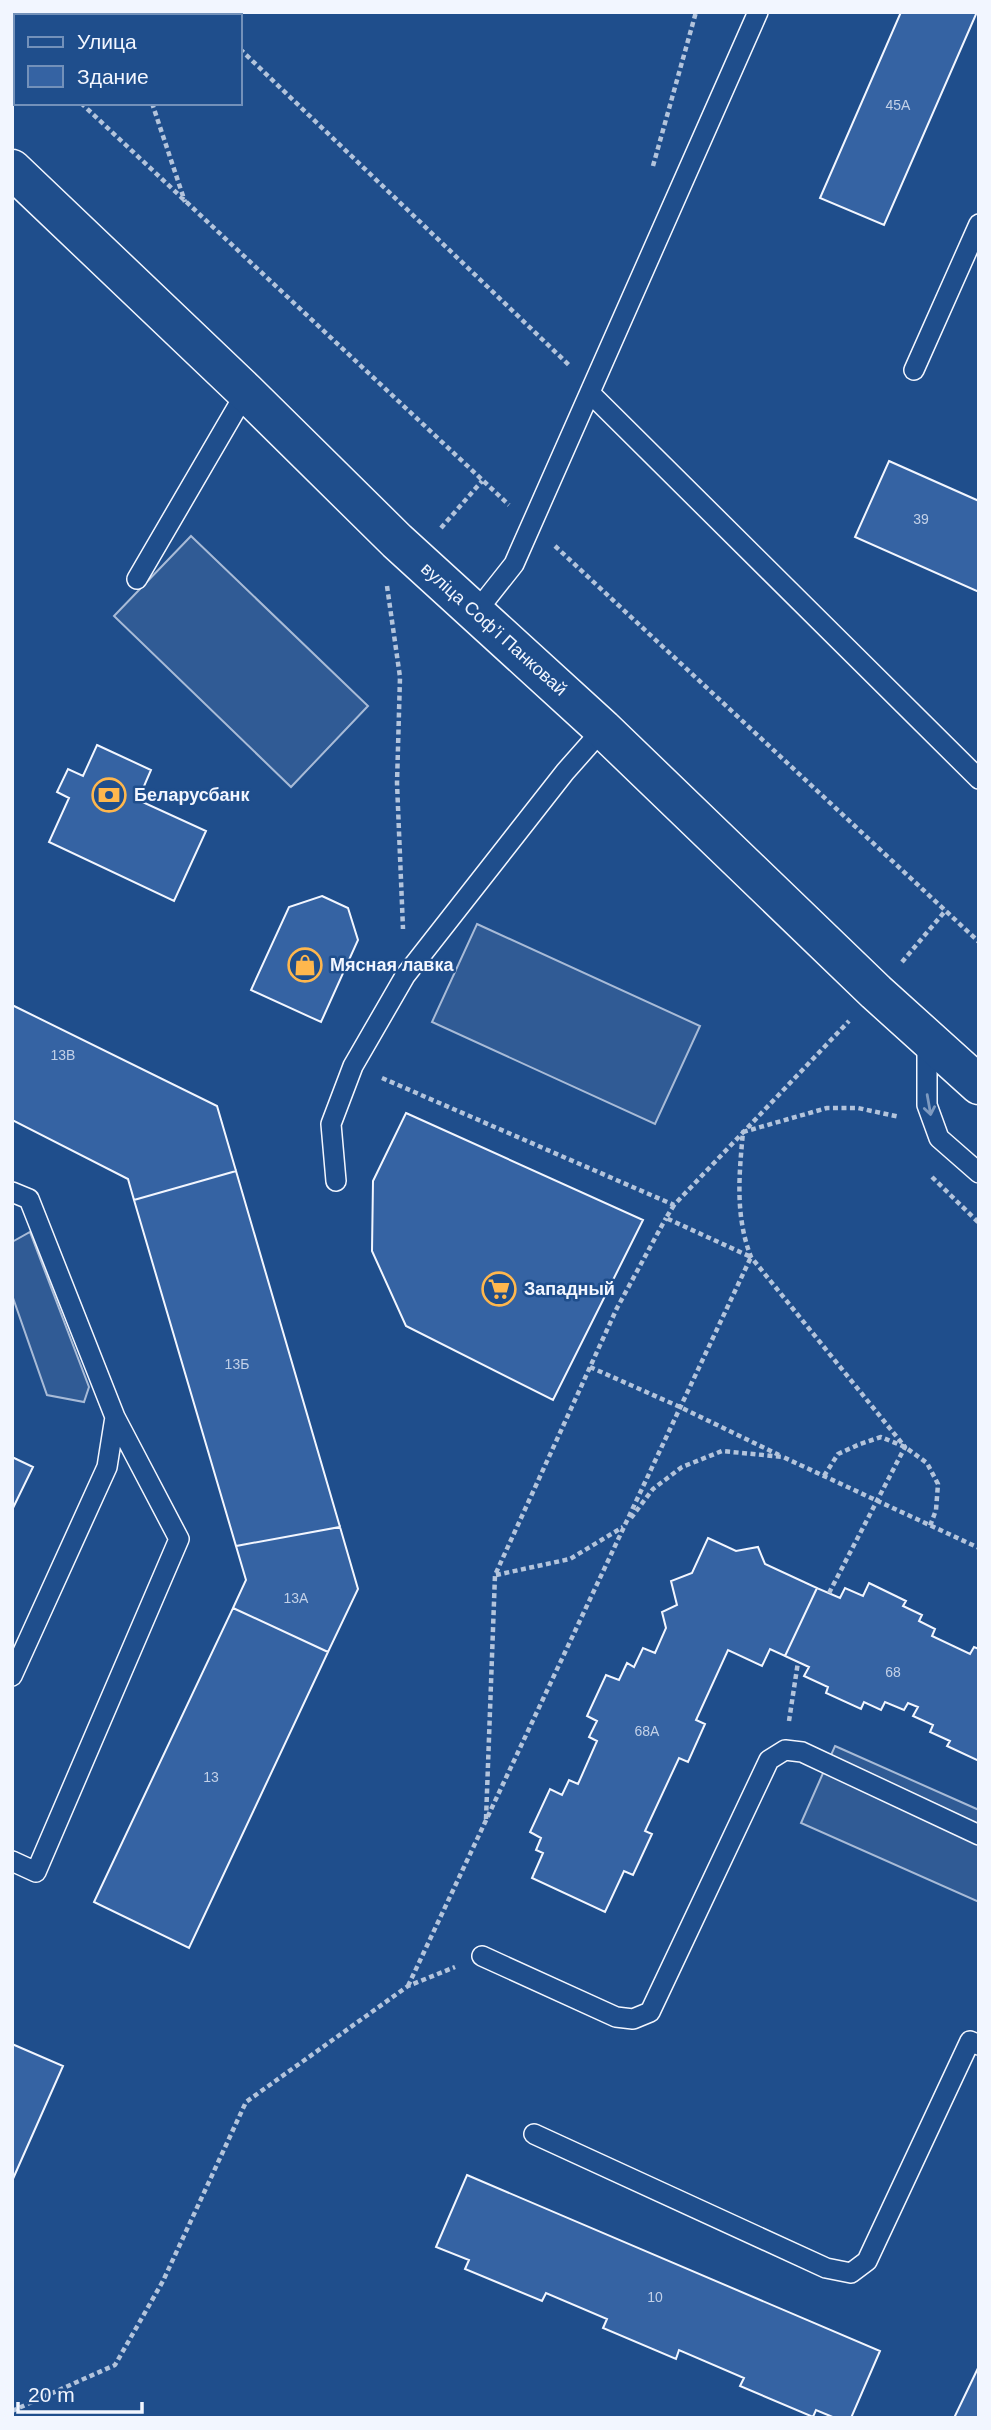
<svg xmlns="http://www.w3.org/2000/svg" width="991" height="2430" font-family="Arial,sans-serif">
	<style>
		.parking { fill: #305b95; stroke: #a8bbd7; stroke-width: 2 }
		.building { fill: #3563a3; stroke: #f2f6ff; stroke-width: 2 }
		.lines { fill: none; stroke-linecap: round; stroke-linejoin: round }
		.lane-casing { stroke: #f2f6ff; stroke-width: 22 }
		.secondary-casing { stroke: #f2f6ff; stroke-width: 41 }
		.path { stroke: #b3c4dc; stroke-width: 4.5; stroke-dasharray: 5 3.5; stroke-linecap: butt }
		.lane { stroke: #1f4e8c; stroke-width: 19 }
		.secondary { stroke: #1f4e8c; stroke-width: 38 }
		.oneway { stroke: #7e9ac0 }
		.labels { text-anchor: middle; stroke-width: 5; stroke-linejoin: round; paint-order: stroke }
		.number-label { font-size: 14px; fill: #c3d1e8 }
		.street-label { font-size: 18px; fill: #f2f6ff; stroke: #1f4e8c }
		.poi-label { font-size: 18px; font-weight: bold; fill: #f2f6ff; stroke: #1f4e8c; text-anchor: start }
	</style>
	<rect width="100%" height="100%" fill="#1f4e8c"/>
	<path class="parking" d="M191,536L368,706L291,787L114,616Z
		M477,924L700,1026L655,1124L432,1022Z
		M30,1232L89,1387L84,1402L47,1395L12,1295V1242Z
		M835,1746L979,1810V1902L801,1823Z"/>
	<path class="building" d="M901,12H977L884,225L820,198Z
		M889,461L979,501V592L855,537Z
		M97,745L151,770L138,800L206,831L174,901L49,842L69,798L57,792L68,769L83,776Z
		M322,896L348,908L358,940L321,1022L251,990L289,907Z
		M12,1005L217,1106L236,1171L134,1200L128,1179L12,1120Z
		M406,1113L643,1220L553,1400L406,1326L372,1251L373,1181Z
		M236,1171L340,1527L236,1546L134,1200Z
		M12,1457L33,1467L12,1510Z
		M340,1527L358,1589L328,1652L233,1608L246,1580L236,1546Z
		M708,1538L736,1551L758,1547L765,1564L817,1588L785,1656L770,1649L762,1666L728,1650L696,1720L705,1724L688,1762L679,1758L645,1831L652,1834L633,1875L624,1871L605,1912L532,1878L543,1853L536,1850L541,1838L530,1832L550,1789L562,1795L569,1780L578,1784L597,1741L589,1737L597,1721L587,1716L606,1675L619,1680L627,1663L634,1667L643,1648L655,1653L666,1628L662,1612L677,1605L671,1581L692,1573Z
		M869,1583L906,1601L903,1606L922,1615L919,1621L935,1629L932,1636L970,1654L974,1647L979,1649V1761L947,1746L950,1741L930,1732L933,1725L913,1716L918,1707L908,1703L904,1710L885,1702L881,1710L864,1702L861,1709L826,1693L828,1687L804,1676L809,1667L785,1656L817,1588L840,1598L845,1588L863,1596Z
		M233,1608L328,1652L189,1948L94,1902Z
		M12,2044L63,2066L12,2181Z
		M467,2175L880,2351L851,2418H835L816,2410L813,2417L740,2386L744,2378L679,2350L676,2359L603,2328L607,2319L546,2293L542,2301L465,2269L469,2260L436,2247Z
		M979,2366V2418H954Z"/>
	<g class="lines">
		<defs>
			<path id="lane" d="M51,16V12
				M12,71L16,66
				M914,370L979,224
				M590,393L979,779
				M137,579L246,392
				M476,612L514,564L758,12
				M927,1038V1105L939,1138L979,1173
				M336,1181L331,1124L353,1066L405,976L565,772L603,729
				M12,1192L29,1199L115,1417L107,1467L12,1676
				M12,1861L36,1872L179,1539L115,1417
				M482,1956L616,2017L633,2019L650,2012L769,1760L785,1750L802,1752L979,1835
				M534,2134L826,2268L851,2273L867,2261L970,2041L979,2045"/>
			<path id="secondary" d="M12,169L246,392L397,541L603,729L876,992L979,1085"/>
		</defs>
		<use href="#lane" class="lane-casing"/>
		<use href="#secondary" class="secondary-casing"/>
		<path class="path" d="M122,12L123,16
			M202,12L206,16
			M240,49L570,366
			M81,103L509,505
			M152,103L185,202
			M653,166L696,12
			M441,528L482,481
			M555,546L979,942
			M387,586L400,677L397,783L403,929
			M902,962L946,910
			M382,1078L674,1205L849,1021
			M932,1177L979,1223
			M590,1367L680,1407L779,1455
			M824,1476L838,1454L860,1444L881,1437L905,1447L927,1463L938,1484L936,1510L930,1526
			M631,1518L653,1489L682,1467L722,1451L783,1457L979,1548
			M496,1575L570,1559L623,1527
			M829,1593L905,1447L751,1257C735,1216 739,1175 743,1132L827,1108H858L900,1117
			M789,1721L798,1662
			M486,1819L495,1575L617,1308L666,1218
			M408,1986L751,1257L666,1218L674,1205
			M12,2411L115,2365L163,2281L246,2102L408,1986L455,1967"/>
		<use href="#lane" class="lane"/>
		<use href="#secondary" class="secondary"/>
	</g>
	<defs><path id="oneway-shaft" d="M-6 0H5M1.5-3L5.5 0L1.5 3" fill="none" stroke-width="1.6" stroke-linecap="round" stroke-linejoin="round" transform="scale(1.75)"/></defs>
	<use class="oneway" href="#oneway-shaft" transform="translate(929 1105) rotate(80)"/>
	<defs>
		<symbol id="bank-ring" viewBox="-11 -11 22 22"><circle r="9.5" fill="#1f4e8c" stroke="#ffb74d" stroke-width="1.5"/><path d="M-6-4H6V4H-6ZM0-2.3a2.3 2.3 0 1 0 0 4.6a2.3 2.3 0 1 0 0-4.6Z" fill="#ffb74d"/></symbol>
		<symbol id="shop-ring" viewBox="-11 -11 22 22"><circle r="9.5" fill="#1f4e8c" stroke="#ffb74d" stroke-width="1.5"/><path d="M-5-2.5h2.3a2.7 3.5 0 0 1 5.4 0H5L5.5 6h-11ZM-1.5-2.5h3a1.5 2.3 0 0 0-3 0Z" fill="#ffb74d"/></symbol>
		<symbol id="supermarket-ring" viewBox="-11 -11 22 22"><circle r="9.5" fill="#1f4e8c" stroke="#ffb74d" stroke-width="1.5"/><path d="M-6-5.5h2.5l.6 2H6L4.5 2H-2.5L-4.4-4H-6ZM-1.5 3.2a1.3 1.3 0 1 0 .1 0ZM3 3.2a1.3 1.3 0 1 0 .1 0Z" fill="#ffb74d"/></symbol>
	</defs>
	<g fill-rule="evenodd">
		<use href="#bank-ring" x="90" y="776" width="38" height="38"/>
		<use href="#shop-ring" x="286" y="946" width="38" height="38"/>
		<use href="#supermarket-ring" x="480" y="1270" width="38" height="38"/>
	</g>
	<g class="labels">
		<g class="number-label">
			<text x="898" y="110">45А</text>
			<text x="921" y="524">39</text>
			<text x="63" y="1060">13В</text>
			<text x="237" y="1369">13Б</text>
			<text x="296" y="1603">13А</text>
			<text x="893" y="1677">68</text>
			<text x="647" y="1736">68А</text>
			<text x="211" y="1782">13</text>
			<text x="655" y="2302">10</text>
		</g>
		<g class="street-label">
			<text transform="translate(494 629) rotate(42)" y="6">вуліца Софʼі Панковай</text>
		</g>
		<g class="poi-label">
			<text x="134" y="801">Беларусбанк</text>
			<text x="330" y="971">Мясная лавка</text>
			<text x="524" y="1295">Западный</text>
		</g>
	</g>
	<rect width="991" height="2430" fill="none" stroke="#f2f6ff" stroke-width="28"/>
	<rect x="14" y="14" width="228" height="91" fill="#1f4e8c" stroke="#7391ba" stroke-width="2"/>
	<rect x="28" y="37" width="35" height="10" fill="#1f4e8c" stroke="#7391ba" stroke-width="2"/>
	<text x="77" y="49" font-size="21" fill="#f2f6ff">Улица</text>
	<rect x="28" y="66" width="35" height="21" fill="#3563a3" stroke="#7391ba" stroke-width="2"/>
	<text x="77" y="84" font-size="21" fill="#f2f6ff">Здание</text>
	<path d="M18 2402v10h124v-10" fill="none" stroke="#f2f6ff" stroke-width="3.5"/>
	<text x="28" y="2402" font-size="21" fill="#f2f6ff" stroke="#1f4e8c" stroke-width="5" paint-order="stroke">20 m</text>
</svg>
